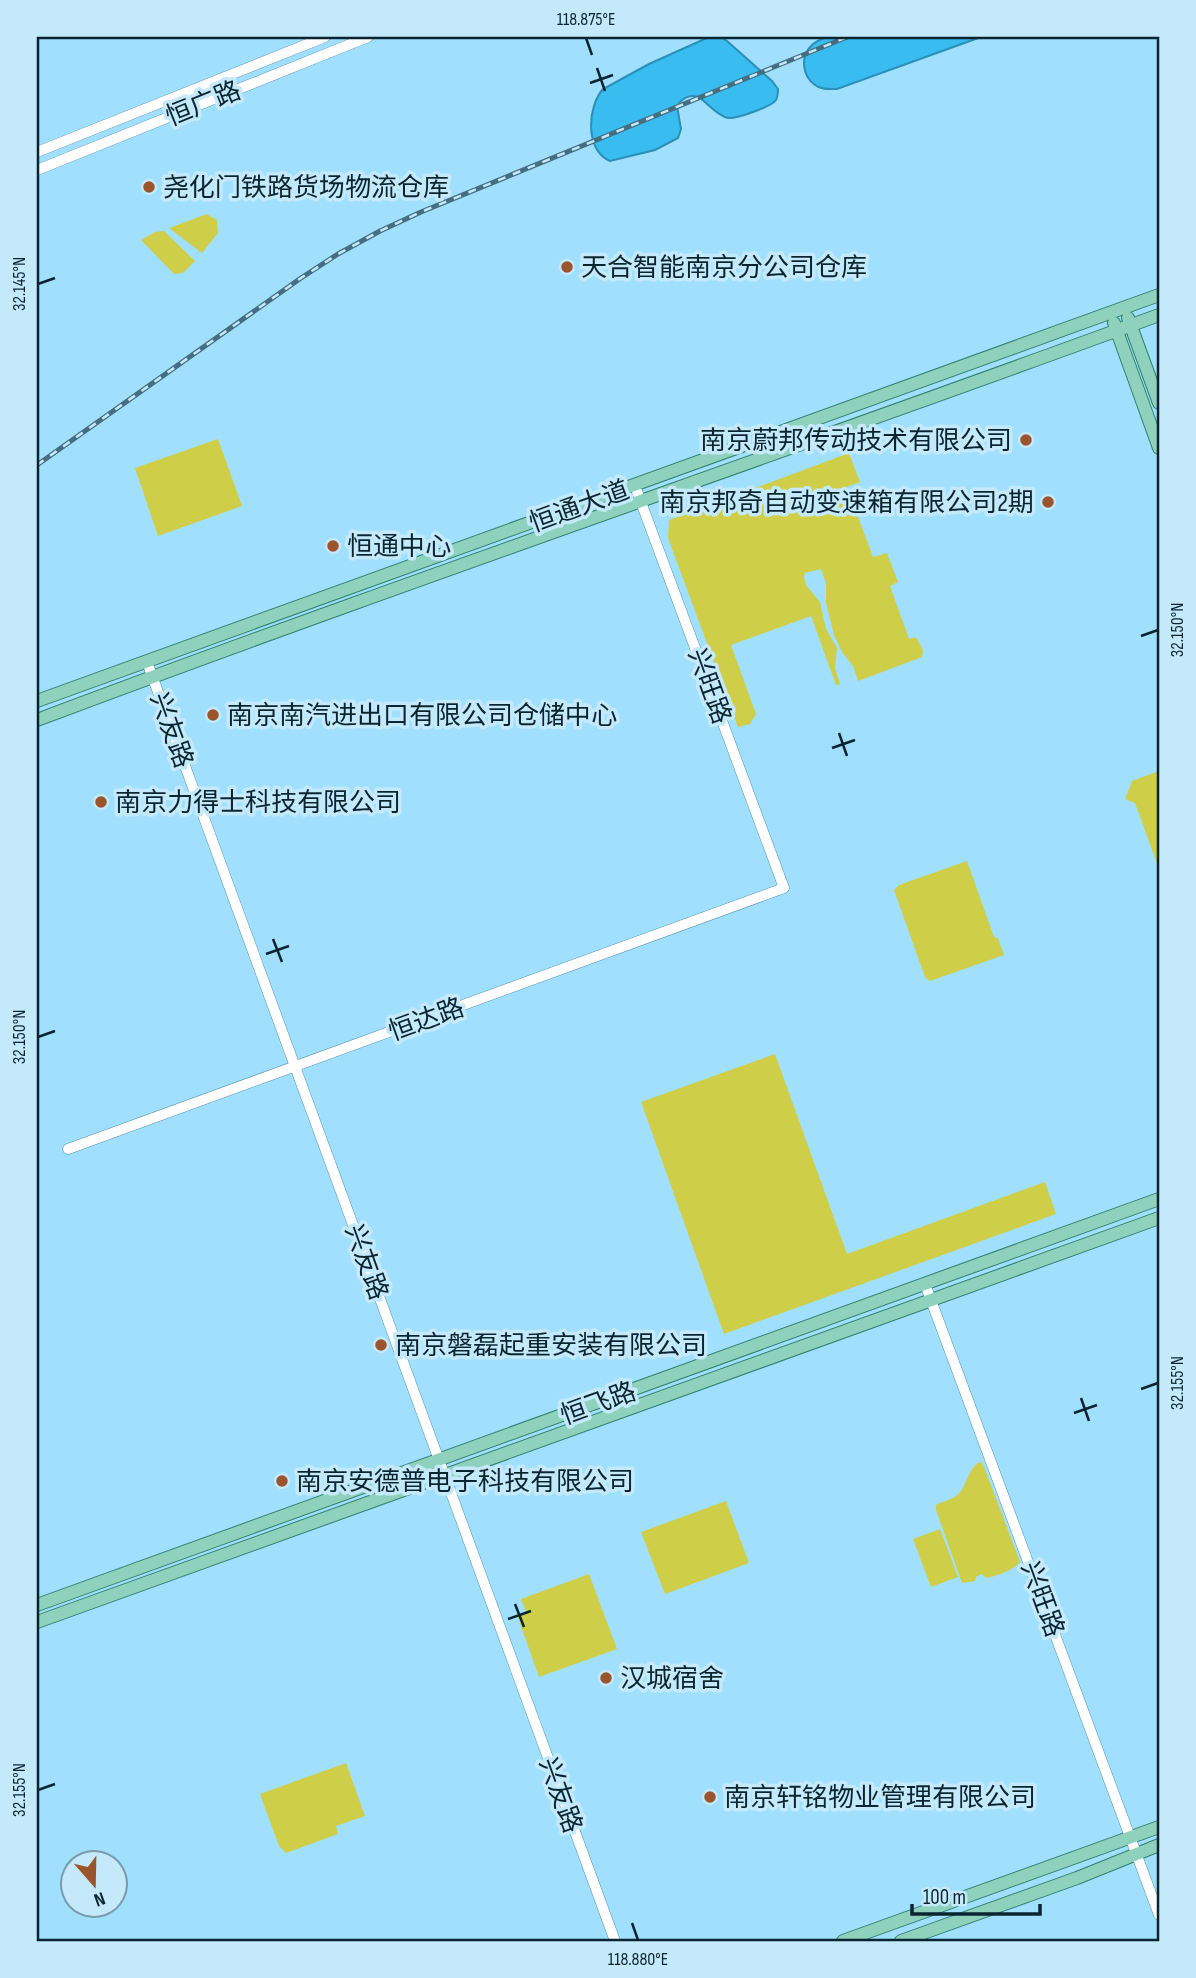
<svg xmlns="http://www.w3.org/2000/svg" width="1196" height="1978" font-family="'Sofia Sans Condensed','Noto Sans SC',sans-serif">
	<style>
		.green { fill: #cece48 }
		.water { fill: #39bcef; stroke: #2b8fb6; stroke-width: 2 }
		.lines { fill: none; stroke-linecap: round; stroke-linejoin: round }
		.minor-casing { stroke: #5795b1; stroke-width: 11 }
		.major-casing { stroke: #2f816e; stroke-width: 14 }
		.minor { stroke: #fff; stroke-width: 10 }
		.major { stroke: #8ed1bc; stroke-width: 12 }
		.rail-casing { stroke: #456e80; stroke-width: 5 }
		.rail { stroke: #c3e9fb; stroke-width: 2.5; stroke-dasharray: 8; stroke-linecap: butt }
		.ticks { fill: none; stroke: #0b2530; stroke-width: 2.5 }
		.poi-dot { fill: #9b552c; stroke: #c3e9fb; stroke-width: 2.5 }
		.labels { text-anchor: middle; stroke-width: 7; stroke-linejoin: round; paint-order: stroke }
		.street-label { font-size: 26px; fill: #0b2530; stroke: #c3e9fb }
		.poi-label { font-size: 26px; fill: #0b2530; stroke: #c3e9fb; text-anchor: start }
		.neatline { fill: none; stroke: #0b2530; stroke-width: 2.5 }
		.ticks-label { font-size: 18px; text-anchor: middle; fill: #0b2530 }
	</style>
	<rect width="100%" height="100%" fill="#a0dffe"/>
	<path class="green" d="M207,214L217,220L218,233L202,253L169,228Z
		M164,231L195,261L183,273L174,274L141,240L155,232Z
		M218,439L242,506L158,536L135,468Z
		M849,453L860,482L847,487L873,557L887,553L898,582L890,586L909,639L916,637L923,650L922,657L858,681L853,666L842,652L834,635L826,603V583L821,569L805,573L804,577L806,585L820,602L826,629L837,648L835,668L840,684L836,685L811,616L731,645L756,714L750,724L738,727L668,538L669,520Z
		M1159,771V869L1135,803L1125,799L1132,781Z
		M967,861L994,937L998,938L1004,955L930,981L925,977L894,890L899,885Z
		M775,1054L847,1254L1045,1182L1056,1214L724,1334L641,1102Z
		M980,1462L983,1464L1020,1562C1012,1571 999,1575 987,1578L981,1574L976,1577L975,1581L962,1583L936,1510V1505C943,1501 956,1499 961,1491C968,1481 968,1469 980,1462Z
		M726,1501L749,1563L665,1594L641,1532Z
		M940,1529L958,1577L931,1587L913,1539Z
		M589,1574L617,1649L539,1677L517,1615L526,1612L521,1599Z
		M346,1763L365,1816L336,1826L338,1834L286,1853L279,1846L260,1794Z"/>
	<path class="water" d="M709,37H721L727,41L772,81L778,89C778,94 778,96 776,100C771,107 736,119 728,118C718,116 708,104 700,98C691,93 682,98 677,106L681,129L678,138L655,150L610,161C585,151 587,107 603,89L649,64Z
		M827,37H981L837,89C830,89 821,90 815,85C802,76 800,56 812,45C816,41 822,39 827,37Z"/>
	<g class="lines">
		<defs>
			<path id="minor" d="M37,152L325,37
				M37,170L368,37
				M147,662L615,1941
				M68,1149L784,888L635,486
				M925,1284L1159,1915"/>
			<path id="major" d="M1128,318L1159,403
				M1114,323L1159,448
				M37,701L1159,295
				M37,720C409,580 786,452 1159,315
				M37,1605L1159,1199
				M37,1622L1159,1218
				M843,1941L1159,1827
				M901,1941L1077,1878L1159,1845"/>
		</defs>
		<use href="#minor" class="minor-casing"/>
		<use href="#major" class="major-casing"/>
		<use href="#minor" class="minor"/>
		<use href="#major" class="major"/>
		<defs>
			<path id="rail" d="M37,465L301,278L338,254L380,231L421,212L847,37"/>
		</defs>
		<use href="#rail" class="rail-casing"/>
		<use href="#rail" class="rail"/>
	</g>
	<path class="ticks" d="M586,38L592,55M597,68L605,91M590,83L613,75M38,284L55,278M1141,636L1158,630M839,733L847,756M832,748L855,740M273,939L282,962M266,954L289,946M38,1037L55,1031M1141,1389L1158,1383M1081,1398L1089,1421M1074,1413L1097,1405M515,1604L524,1627M508,1619L531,1611M38,1790L55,1784M632,1923L638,1940"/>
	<g class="poi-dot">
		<circle cx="149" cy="187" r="7"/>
		<circle cx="567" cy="267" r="7"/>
		<circle cx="1026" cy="440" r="7"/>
		<circle cx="1048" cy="502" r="7"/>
		<circle cx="333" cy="546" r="7"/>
		<circle cx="213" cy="715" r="7"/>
		<circle cx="101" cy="802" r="7"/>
		<circle cx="381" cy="1345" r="7"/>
		<circle cx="282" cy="1481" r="7"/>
		<circle cx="606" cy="1678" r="7"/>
		<circle cx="710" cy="1797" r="7"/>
	</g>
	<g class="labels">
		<g class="street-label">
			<text transform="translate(203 103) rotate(-22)" y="9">恒广路</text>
			<text transform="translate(579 506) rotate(-20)" y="9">恒通大道</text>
			<text transform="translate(710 686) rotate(70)" y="9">兴旺路</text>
			<text transform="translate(172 730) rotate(70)" y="9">兴友路</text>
			<text transform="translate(426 1019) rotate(-20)" y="9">恒达路</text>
			<text transform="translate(367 1262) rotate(70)" y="9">兴友路</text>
			<text transform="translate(598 1403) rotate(-20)" y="9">恒飞路</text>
			<text transform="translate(1043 1599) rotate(70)" y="9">兴旺路</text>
			<text transform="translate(561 1795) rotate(70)" y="9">兴友路</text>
		</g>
		<g class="poi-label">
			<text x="163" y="196">尧化门铁路货场物流仓库</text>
			<text x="581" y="276">天合智能南京分公司仓库</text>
			<text x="1012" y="449" text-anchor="end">南京蔚邦传动技术有限公司</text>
			<text x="1034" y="511" text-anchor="end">南京邦奇自动变速箱有限公司2期</text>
			<text x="347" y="555">恒通中心</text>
			<text x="227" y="724">南京南汽进出口有限公司仓储中心</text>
			<text x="115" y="811">南京力得士科技有限公司</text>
			<text x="395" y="1354">南京磐磊起重安装有限公司</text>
			<text x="296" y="1490">南京安德普电子科技有限公司</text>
			<text x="620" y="1687">汉城宿舍</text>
			<text x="724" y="1806">南京轩铭物业管理有限公司</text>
		</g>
	</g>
	<rect width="1196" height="1978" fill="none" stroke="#c3e9fb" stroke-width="77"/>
	<g transform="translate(94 1884) rotate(160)"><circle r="33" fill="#c3e9fb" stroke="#799baa" stroke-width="2"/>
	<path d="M0-5L12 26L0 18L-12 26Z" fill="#9b552c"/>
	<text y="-10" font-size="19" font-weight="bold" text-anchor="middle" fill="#0b2530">N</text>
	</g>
	<path d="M912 1904v10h128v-10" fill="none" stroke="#0b2530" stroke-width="3.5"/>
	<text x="923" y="1904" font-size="21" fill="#0b2530" stroke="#c3e9fb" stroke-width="5" paint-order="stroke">100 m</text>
	<rect x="38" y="38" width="1120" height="1902" class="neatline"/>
	<g class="ticks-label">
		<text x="586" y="25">118.875°E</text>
		<text transform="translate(19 284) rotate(-90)" y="6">32.145°N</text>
		<text transform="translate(1177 630) rotate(-90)" y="6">32.150°N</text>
		<text transform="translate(19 1037) rotate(-90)" y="6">32.150°N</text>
		<text transform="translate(1177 1383) rotate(-90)" y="6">32.155°N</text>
		<text transform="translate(19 1790) rotate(-90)" y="6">32.155°N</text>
		<text x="638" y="1965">118.880°E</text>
	</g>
</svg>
